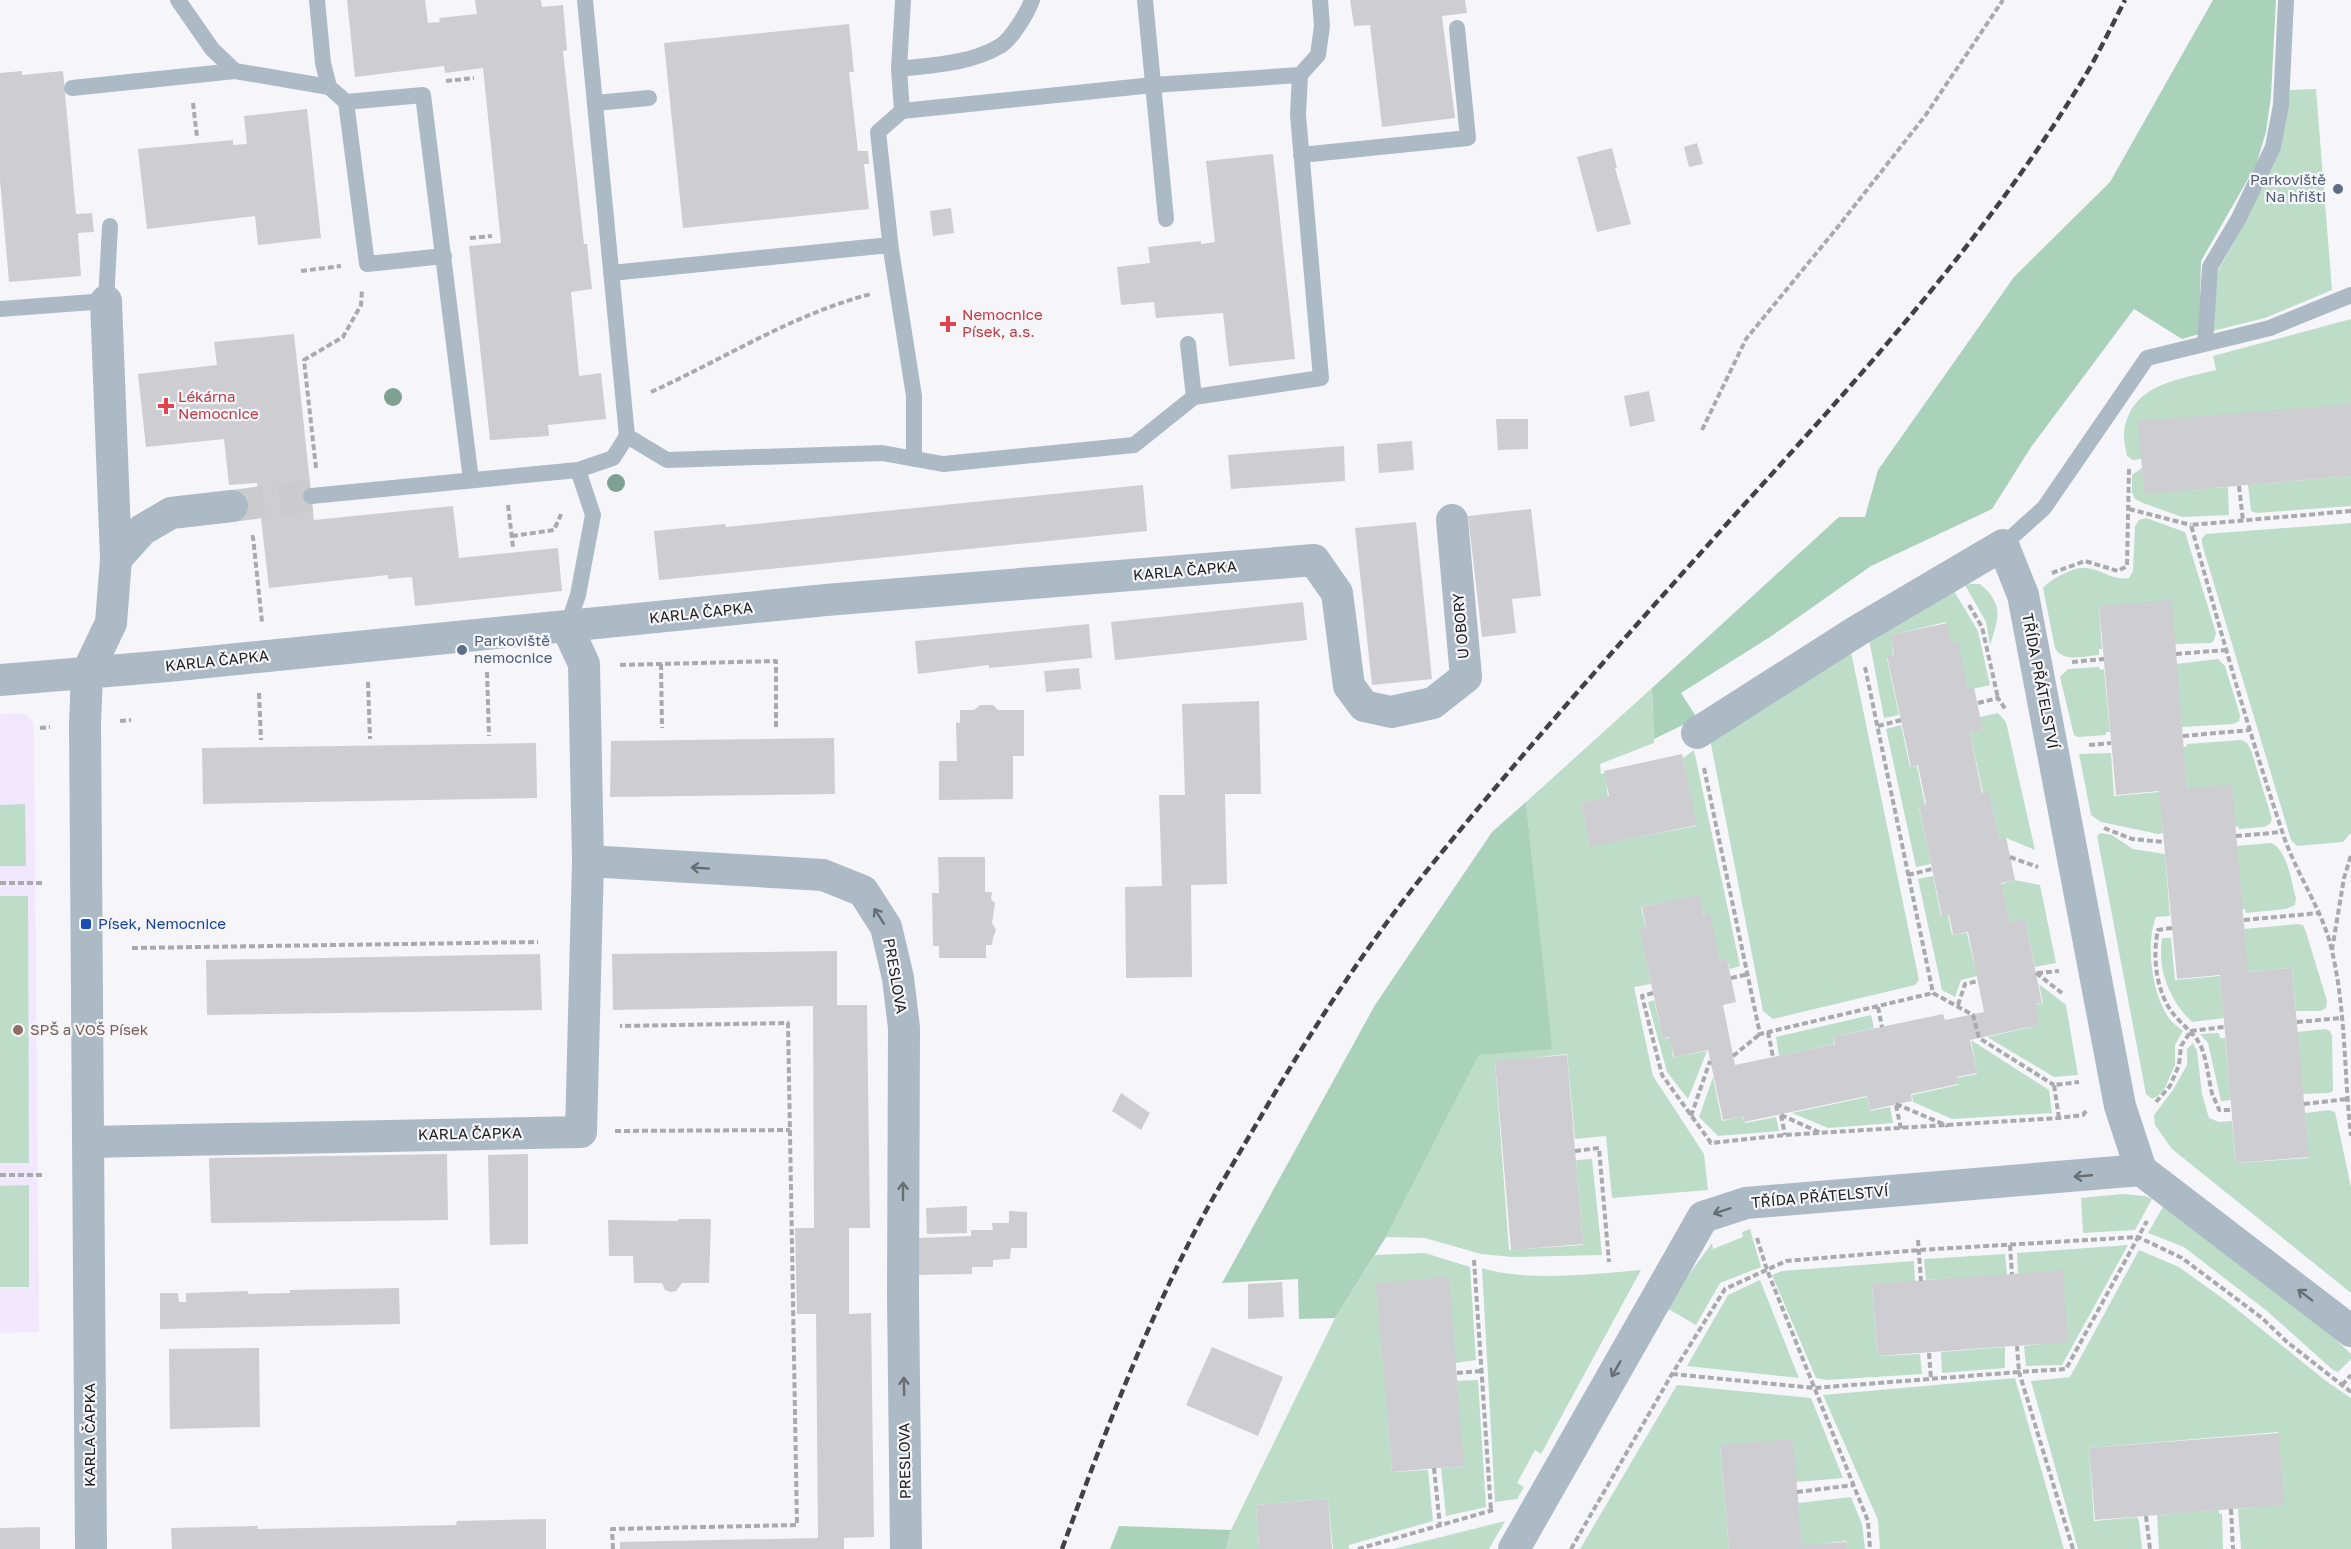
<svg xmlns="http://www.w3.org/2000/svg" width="2351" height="1549" font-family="'Golos Text',sans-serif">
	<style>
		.education { fill: #f1e8fe }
		.green { fill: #bdddc9 }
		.forest { fill: #aad1ba }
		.building { fill: #ceced2 }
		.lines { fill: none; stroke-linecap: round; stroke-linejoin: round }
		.street-tunnel { stroke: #cbcbcf; stroke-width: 32; stroke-dasharray: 32 16; stroke-linecap: butt }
		.path { stroke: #a9aaad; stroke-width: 4; stroke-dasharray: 6 3; stroke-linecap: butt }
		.lane { stroke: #acbac6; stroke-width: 16 }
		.street { stroke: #acbac6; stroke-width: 32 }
		.rail { stroke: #414244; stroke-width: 4.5; stroke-dasharray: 9 4.5; stroke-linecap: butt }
		.tree { fill: #7fa193 }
		.oneway { stroke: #666e74 }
		.service-dot { fill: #5c6f8a; stroke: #f6f6fa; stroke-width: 2 }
		.health-dot { fill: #e0444e; stroke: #f6f6fa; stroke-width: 2 }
		.transit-dot { fill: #1a4fb4; stroke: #f6f6fa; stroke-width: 2 }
		.education-dot { fill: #8d6e63; stroke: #f6f6fa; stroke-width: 2 }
		.labels { text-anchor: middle; stroke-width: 4.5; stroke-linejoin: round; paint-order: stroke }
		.service-label { font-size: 15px; fill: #4e5e75; stroke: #f6f6fa; text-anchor: end }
		.health-label { font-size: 15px; fill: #be3a42; stroke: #f6f6fa; text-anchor: start }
		.street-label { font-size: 15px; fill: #202122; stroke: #f6f6fa }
		.transit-label { font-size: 15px; fill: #164399; stroke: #f6f6fa; text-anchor: start }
		.education-label { font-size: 15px; fill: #785e54; stroke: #f6f6fa; text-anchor: start }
	</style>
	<rect width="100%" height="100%" fill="#f6f6fa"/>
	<path class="education" d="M23,713L33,721L34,728L39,1332L0,1333V714Z"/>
	<path class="green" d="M2316,89L2332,290L2265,318L2209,332L2211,283L2251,212L2285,125L2290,90Z
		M2351,319V404L2141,459L2133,460L2127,456C2126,449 2123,440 2124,433C2130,384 2177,380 2216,370L2213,356Z
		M2142,468L2144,493L2228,487L2229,515L2182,517L2143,503L2135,499L2132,492V475Z
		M2351,476V506L2256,513L2251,511L2248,485Z
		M2146,518L2185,532L2216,633L2214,640L2211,643L2175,644L2099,607L2102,649H2099V655C2085,656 2063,663 2055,648L2043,588C2049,580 2075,566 2086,568C2102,569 2112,581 2129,578L2133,571L2135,526L2139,520Z
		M2351,523V833L2343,842L2297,846L2291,840L2202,544V538L2206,534Z
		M1970,584H1980C2004,604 1999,618 1990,645L1986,622L1965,585Z
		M1954,591L1978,631L1990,685L1968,690L1957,642L1951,644L1946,622L1891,635L1893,655L1887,658L1899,715L1884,718L1868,634Z
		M1850,647L1919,980L1915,985L1773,1019L1763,1011L1710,739Z
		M2218,659L2225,666L2240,715L2239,721L2233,724L2182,727L2176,664Z
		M2099,667L2100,670L2104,669L2110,732H2106V735L2078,737L2074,735L2060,677L2068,669Z
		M1652,688L1654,743L1600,764L1601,774L1605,773L1608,797L1581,803L1590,846L1696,826L1683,758L1694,750L1740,966L1730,969L1727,960L1720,961L1698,896L1641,907L1646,928L1640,930L1651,984L1634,987L1653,1076L1704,1154L1708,1190L1612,1198L1606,1136L1575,1139L1567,1054L1495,1062L1509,1250L1583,1245L1576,1160L1592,1159L1602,1255L1512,1257L1481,1254L1425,1238L1386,1237L1479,1055L1551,1048L1526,802Z
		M1998,713L2006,722L2035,850L2006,838L1999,839L1989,792L1983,793L1970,733L1983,731L1980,717Z
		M1901,725L1910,767L1917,766L1925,805L1919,807L1931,864L1916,867L1886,729Z
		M2242,740L2247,743L2251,750L2272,819L2270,824L2264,827L2239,829L2238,826L2235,827L2187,789L2183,747H2186L2187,744Z
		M2111,753L2114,796L2160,792L2163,833L2158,834L2101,822L2091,815L2079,754Z
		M25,804L26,866H0V805Z
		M2100,833L2112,835L2133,849L2165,854L2170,916L2156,917C2145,944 2152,999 2172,1022C2175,1025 2180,1028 2183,1031L2175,1045V1065L2165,1088L2158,1096L2152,1099L2146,1094L2097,836Z
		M2271,843C2288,850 2291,882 2296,898L2295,905L2286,909L2246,913L2245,909H2241L2236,846Z
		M1933,876L1941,916L1948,915L1952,935L1967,933L1977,976L1961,980L1955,997L1942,990L1918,879Z
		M2014,880L2040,885L2056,963L2035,967L2025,920L2010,923L2001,884Z
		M0,896H28L29,1163H0Z
		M2298,924L2303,925L2306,932L2327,1001L2326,1008L2320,1011H2296L2292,968L2247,972L2243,929Z
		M2162,938H2171L2175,980L2220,976L2224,1018L2192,1022C2170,1001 2157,970 2162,938Z
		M2039,984L2066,1005L2078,1075L2054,1077L1987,1037L2039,1025L2035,1005L2043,1003Z
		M1654,1000L1663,1039L1670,1038L1673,1057L1707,1051L1688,1099L1667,1072L1648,1002Z
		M1871,1015L1874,1028L1833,1037L1834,1044L1779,1056L1776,1037Z
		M2325,1029L2330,1031L2332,1036L2333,1091L2329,1093L2303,1094L2297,1032Z
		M2219,1033L2220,1038H2225L2231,1100L2221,1101L2208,1043L2200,1034Z
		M1971,1040L2049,1090L2052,1113L1952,1119L1913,1102L1912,1095L1958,1085L1957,1078L1977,1074Z
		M2193,1043L2197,1051L2202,1094L2209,1118L2219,1122L2232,1121L2236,1163L2308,1158L2305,1113L2329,1110L2335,1112L2351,1187V1293L2172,1149L2155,1125L2154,1115L2173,1090L2187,1065V1049Z
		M1713,1077L1722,1121L1742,1116L1745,1123L1776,1117L1779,1131L1718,1136L1699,1117Z
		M1867,1097L1870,1111L1890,1107L1893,1123L1828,1128L1792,1113Z
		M29,1185V1287H0V1186Z
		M2122,1194L2145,1196L2152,1199L2135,1230L2083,1233L2081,1198Z
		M2164,1205L2329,1333L2351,1354V1359L2338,1372L2333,1370L2267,1311L2184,1247L2148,1233Z
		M1750,1229L1761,1267L1720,1283L1696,1325L1665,1307L1712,1243L1713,1249L1743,1237L1742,1232Z
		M2128,1245L2062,1365L2026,1366L2024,1346L2068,1341L2018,1274L2017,1253Z
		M2139,1250L2179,1267L2229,1303L2326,1381L2351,1398V1549H2241L2238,1509L2283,1504L2278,1432L2089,1448L2094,1521L2137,1517L2139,1521L2142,1549H2078L2031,1381L2070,1377Z
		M1425,1253L1470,1267L1476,1360L1455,1363L1377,1284L1392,1472L1428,1470L1433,1521L1349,1545V1549H1333L1328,1499L1256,1505L1259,1549H1226L1231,1530L1335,1318L1375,1255Z
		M2005,1254L2007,1275L1926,1280L1924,1259Z
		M1914,1261L1915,1282L1872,1285L1878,1356L1920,1354L1922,1374L1827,1380L1816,1378L1772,1275L1782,1271Z
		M1482,1268C1528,1282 1593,1274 1641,1270L1541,1454L1535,1450L1517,1483L1524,1487L1517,1499L1495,1502Z
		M1760,1280L1799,1378L1687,1366L1728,1295Z
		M2005,1347V1368L1942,1373L1941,1352Z
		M2015,1378L2064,1549H1880L1878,1520L1823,1395Z
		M1478,1380L1486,1507L1446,1516L1441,1468L1463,1466L1457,1381Z
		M1677,1385L1811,1398L1843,1478L1796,1482L1720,1446L1729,1549H1580Z
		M1851,1497L1862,1524L1865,1549H1847L1846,1541L1802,1546L1798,1503Z
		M2219,1510V1514L2222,1513L2223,1549H2159L2157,1515Z
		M1505,1521L1489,1549H1393Z"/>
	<path class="forest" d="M2213,0H2276L2271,96L2266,132L2256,165L2201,261L2199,334L2182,339L2134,309L2031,447L1992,509L1871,566L1770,637L1681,693L1697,718L1654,739L1652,688L1839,517H1865L1878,470L2014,277L2110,182Z
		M1526,802L1552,1049L1479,1055L1386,1237L1335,1318L1299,1319L1298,1279L1222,1283L1375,1005L1492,832Z
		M1119,1526L1231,1530L1226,1549H1110Z"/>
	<path class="building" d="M347,0H425L428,23L440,22L439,18L477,14L475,0H541L542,7L563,5L567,50L563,51L584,244H587L592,289L571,292L579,376L601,373L606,419L548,425L549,436L490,440L469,246L501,243L483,68L445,73L444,66L355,77Z
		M1350,0H1465L1467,13L1442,16L1455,118L1382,127L1370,25L1354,26Z
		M849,24L854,72H849L858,151H868L869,164H864L869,209L683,228L664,43Z
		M22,71V75L63,71L76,214L92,213L94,232L78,233L81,276L9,282L0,180V73Z
		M307,109L321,238L258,245L255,216L147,229L138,149L233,140V145L247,144L244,116Z
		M1697,143L1703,164L1689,167L1684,147Z
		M1612,148L1617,168H1615L1631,224L1597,232L1577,157Z
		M1273,154L1295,359L1229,366L1223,313L1156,318L1154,302L1121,305L1117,267L1150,263L1148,247L1201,241V244L1215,242L1206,161Z
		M951,208L954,233L933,236L930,211Z
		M294,334L314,520L453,506L459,558L558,548L562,591L415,606L412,577L388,579V575L269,588L257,483L229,485L224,439L146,447L138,374L217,365L214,342Z
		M1649,391L1655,421L1630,427L1624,396Z
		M2351,404V476L2144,494L2138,421Z
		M1496,419H1528V449L1498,450Z
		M1412,441L1414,470L1379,473L1377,444Z
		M1344,446L1345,481L1231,489L1228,455Z
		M1143,485L1147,531L659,580L654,531L725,524L726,527Z
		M1531,509L1541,596L1512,599L1516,633L1482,637L1468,516Z
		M1416,522L1432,679L1372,685L1355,528Z
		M2172,600L2187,789L2232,784L2248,972L2292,968L2309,1157L2236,1163L2220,975L2177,979L2159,791L2116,795L2099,606Z
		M1303,602L1307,640L1115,660L1111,622Z
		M1947,623L1951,643L1958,642L1968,689L1974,687L1983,731L1970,733L1982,793L1989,791L1999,839L2006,837L2015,880L2001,883L2010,923L2025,919L2042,1003L2036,1004L2039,1025L1970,1040L1977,1073L1957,1077L1958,1084L1911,1094L1912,1101L1870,1110L1867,1096L1744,1122L1743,1116L1723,1120L1708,1050L1674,1057L1669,1037L1663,1039L1639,928L1646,927L1642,907L1699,895L1704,915L1710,913L1720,961L1727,959L1736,1002L1723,1005L1735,1065L1835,1044L1833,1037L1943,1014L1945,1020L1984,1012L1968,932L1953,935L1949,915L1942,917L1919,806L1926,804L1918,765L1911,767L1887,656L1894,655L1890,635Z
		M1089,624L1092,658L989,668V665L918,674L915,641Z
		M1079,668L1081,689L1046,692L1044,671Z
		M1259,701L1261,794H1225L1227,884L1191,885L1192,977L1126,978L1125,887L1162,886L1159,795H1185L1182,704Z
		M980,705H993L998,710H1024V756H1013V799L939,800V761H957L956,722L960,723V710H974Z
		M834,738L835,794L610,797L611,741Z
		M536,743L537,798L203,804L202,748Z
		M1682,754L1697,825L1590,847L1581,803L1609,796L1604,771Z
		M938,857H985V892H992L991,899L995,903L992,923L996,930L993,938L992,945H986V958H939V946H933L932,893H939Z
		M837,951V1005H867L870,1228H849V1314L871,1313L874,1537L844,1538V1549H620V1542L818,1538L816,1314H797L795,1228H814L813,1006L613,1010L612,954Z
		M540,954L542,1010L207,1015L206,960Z
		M1567,1055L1583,1244L1511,1250L1495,1061Z
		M1121,1093L1150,1113L1141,1130L1112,1111Z
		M447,1154L448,1220L211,1223L209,1158Z
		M528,1154V1244L490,1245L488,1155Z
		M967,1206V1233L927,1234L926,1208Z
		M1009,1211L1027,1212V1248H1011L1010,1259L993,1260V1267H972V1274L918,1275V1238L971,1236V1230H993L992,1223H1009Z
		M678,1219H711L709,1283H682L676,1291L671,1292L665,1290L662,1283H634L633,1256H609L608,1220L678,1221Z
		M2063,1270L2068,1342L1878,1356L1872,1284Z
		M1449,1277L1464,1466L1392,1472L1376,1283Z
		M1282,1282L1284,1317L1248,1319V1284Z
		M399,1288L400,1324L160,1329V1293H178L179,1302H186V1293L248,1291V1294L290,1293V1290Z
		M1212,1347L1283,1377L1258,1436L1186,1405Z
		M259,1348L260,1427L170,1429L169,1349Z
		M2279,1433L2284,1505L2095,1520L2089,1448Z
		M1793,1439L1802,1545L1846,1542L1847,1549H1729L1720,1445Z
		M1328,1499L1332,1549H1259L1256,1505Z
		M546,1519V1549H172L171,1528L258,1526L257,1529L456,1525L457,1521Z
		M40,1527V1549H0V1528Z"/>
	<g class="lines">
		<path class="street-tunnel" d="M232,506L311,496"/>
		<path class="path" d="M446,81L474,78
			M193,103L197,137
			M470,238L492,236
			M301,271L341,266
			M651,392C724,359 793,314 871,294
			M1702,430L1746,339L1837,228L1925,116L2003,0
			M316,468L304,360L343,337L361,305L362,290
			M2239,486L2243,521
			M508,505L513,547
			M2129,509L2191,525
			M2351,511L2191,525C2220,629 2249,733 2283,834C2296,874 2323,910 2332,951C2346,1011 2344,1075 2351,1136
			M512,536L554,530L562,512
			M251,537H253L262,622
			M2052,573L2085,561L2118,571L2127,566L2129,467
			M1969,605L1982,627L1998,698
			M2176,654L2226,650
			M2072,662L2104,659
			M661,664L662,728
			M620,665L776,661V729
			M1865,667L1933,993L1973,1015L1979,1038L2054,1085
			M487,672L489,736
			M368,682L370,739
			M259,693L261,740
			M1978,703L1998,698L2006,710
			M120,721L131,720
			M1878,726L1901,720
			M40,728L50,727
			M2183,736L2250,730
			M2089,745L2111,743
			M1704,768L1760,1034L1933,993
			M2104,828L2132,839L2164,842
			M2236,836L2282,832
			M2010,857L2038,867
			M1908,875L1932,869
			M0,883H42
			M2244,920L2319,913
			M2172,928L2158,930C2152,957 2156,995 2176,1017C2185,1028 2197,1035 2202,1049C2207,1062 2208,1075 2211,1089C2212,1096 2217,1103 2219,1110H2232
			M132,948L538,942
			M2332,950L2344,878L2351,855
			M2036,973L2062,993
			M2037,973L2059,971
			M1731,978L1749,974
			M1653,993L1642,996L1662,1075L1711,1143L1785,1135L2059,1118L2083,1115L2086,1111
			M1958,1005L1965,984L1978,981
			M1878,1007L1882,1027
			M2297,1022L2341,1018
			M1768,1032L1773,1057
			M1733,1056L1760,1034
			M2156,1102L2170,1086L2179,1065L2181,1046L2191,1031L2224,1027
			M1896,1104L1948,1126
			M2304,1104L2347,1099
			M1896,1105L1901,1129
			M1781,1115L1821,1133
			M1781,1115L1785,1135
			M1691,1116L1710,1061
			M2059,1118L2054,1085L2079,1082
			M615,1131L790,1130
			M1575,1151L1599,1148L1609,1262
			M0,1175H45
			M1757,1238L1767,1270L1868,1521L1870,1549
			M1918,1240L1921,1281
			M2010,1245L2012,1274
			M1474,1260L1491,1511
			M1929,1353L1931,1379
			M1457,1373L1482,1371
			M1672,1374L1814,1388L2019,1372L2017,1346
			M2342,1385L2351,1375
			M1434,1468L1440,1526
			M1797,1492L1854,1485
			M2231,1509L2233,1549
			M2146,1516L2150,1549
			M613,1549L612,1529L797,1525L788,1023L620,1026
			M1358,1549L1493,1510
			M1571,1549L1672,1374L1725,1289L1786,1261L1919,1250L2138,1237L2182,1258L2262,1318L2287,1342L2351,1392
			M2073,1549L2019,1372L2066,1369L2147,1221"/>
		<path class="lane" d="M178,0L212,49L235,71
			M317,0L323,63L329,87
			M903,0L899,69C933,65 970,64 1000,46C1011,40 1028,12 1032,0
			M1145,0L1166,219
			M899,69L902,111
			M1300,75L1318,55L1322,26L1320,0
			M72,88L235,71L329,87L346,102L423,95L471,480
			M346,102L367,264L444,256
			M595,103L649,98
			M1301,155L1468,138L1457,28
			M611,273L890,245
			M0,309L106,301L110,226
			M1188,344L1194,397
			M2205,344L2210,267L2239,218L2273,147L2281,105L2286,0
			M627,436L667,460L882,453L943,464L1134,445L1194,397L1321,378L1298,115L1300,75L1153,85L902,111L878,132L891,250L914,396V459
			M311,496L578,470L613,458L627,436L585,0
			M2003,545L2044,508L2147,358L2270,328L2351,295
			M567,627L578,595L593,515L578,470"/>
		<path class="street" d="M116,559L142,530L171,513L232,506
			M567,627L584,664L588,861L823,875L863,891L886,927L898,978L904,1028L903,1296L906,1549
			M0,680L168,666L826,600L1314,560L1337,593L1349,686L1364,706L1391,712L1433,703L1466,677L1452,520
			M1697,733L1857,631L2003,545L2023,595L2120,1106L2141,1170L2351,1331
			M88,1142L581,1132L588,861
			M91,1549L85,724L87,673L111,623L116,559L106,301
			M1514,1549L1703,1217L1746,1203L2141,1170"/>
		<path class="rail" d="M1062,1549C1098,1451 1135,1353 1181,1259C1204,1211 1233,1164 1260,1118C1310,1033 1363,950 1425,873C1526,748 1634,627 1742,507C1866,370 1989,234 2085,76C2100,51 2112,25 2125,0"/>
	</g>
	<g class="tree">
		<circle cx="393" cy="397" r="9"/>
		<circle cx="616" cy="483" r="9"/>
	</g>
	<defs><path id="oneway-shaft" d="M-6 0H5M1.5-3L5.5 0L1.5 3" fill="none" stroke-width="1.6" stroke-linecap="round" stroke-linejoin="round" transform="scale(1.5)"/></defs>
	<g class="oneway">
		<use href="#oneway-shaft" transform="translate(700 868) rotate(-176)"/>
		<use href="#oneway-shaft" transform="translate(879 916) rotate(-123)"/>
		<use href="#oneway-shaft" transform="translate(2083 1176) rotate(175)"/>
		<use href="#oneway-shaft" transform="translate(903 1191) rotate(-90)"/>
		<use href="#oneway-shaft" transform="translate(1722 1211) rotate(162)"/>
		<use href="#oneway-shaft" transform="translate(2305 1295) rotate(-143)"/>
		<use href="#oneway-shaft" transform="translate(1616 1369) rotate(120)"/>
		<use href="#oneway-shaft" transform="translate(904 1386) rotate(-91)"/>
	</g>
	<g class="service-dot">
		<circle cx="2338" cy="189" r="6"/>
		<circle cx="462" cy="650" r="6"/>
	</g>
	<g class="health-dot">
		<path d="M945 315h6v6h6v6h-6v6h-6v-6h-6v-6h6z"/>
		<path d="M163 397h6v6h6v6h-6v6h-6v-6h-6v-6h6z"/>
	</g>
	<rect class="transit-dot" x="80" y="918" width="12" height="12" rx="3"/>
	<circle class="education-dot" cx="18" cy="1030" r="6"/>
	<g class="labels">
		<g class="service-label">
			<text x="2326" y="185">Parkoviště<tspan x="2326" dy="17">Na hřišti</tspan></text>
			<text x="474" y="646" text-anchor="start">Parkoviště<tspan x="474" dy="17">nemocnice</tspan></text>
		</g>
		<g class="health-label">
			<text x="962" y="320">Nemocnice<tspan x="962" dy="17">Písek, a.s.</tspan></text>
			<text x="178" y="402">Lékárna<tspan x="178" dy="17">Nemocnice</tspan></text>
		</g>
		<g class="street-label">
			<text transform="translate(1185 571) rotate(-5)" y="5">KARLA ČAPKA</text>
			<text transform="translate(701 613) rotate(-6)" y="5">KARLA ČAPKA</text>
			<text transform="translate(1461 626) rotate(-95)" y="5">U OBORY</text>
			<text transform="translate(217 661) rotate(-6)" y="5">KARLA ČAPKA</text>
			<text transform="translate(2040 681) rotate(79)" y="5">TŘÍDA PŘÁTELSTVÍ</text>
			<text transform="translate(895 976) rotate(80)" y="5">PRESLOVA</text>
			<text transform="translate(470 1134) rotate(-1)" y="5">KARLA ČAPKA</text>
			<text transform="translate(1820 1197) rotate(-5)" y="5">TŘÍDA PŘÁTELSTVÍ</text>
			<text transform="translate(90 1435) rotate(-90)" y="5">KARLA ČAPKA</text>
			<text transform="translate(905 1461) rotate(-91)" y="5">PRESLOVA</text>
		</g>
		<g class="transit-label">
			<text x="98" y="929">Písek, Nemocnice</text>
		</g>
		<g class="education-label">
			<text x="30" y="1035">SPŠ a VOŠ Písek</text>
		</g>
	</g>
</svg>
